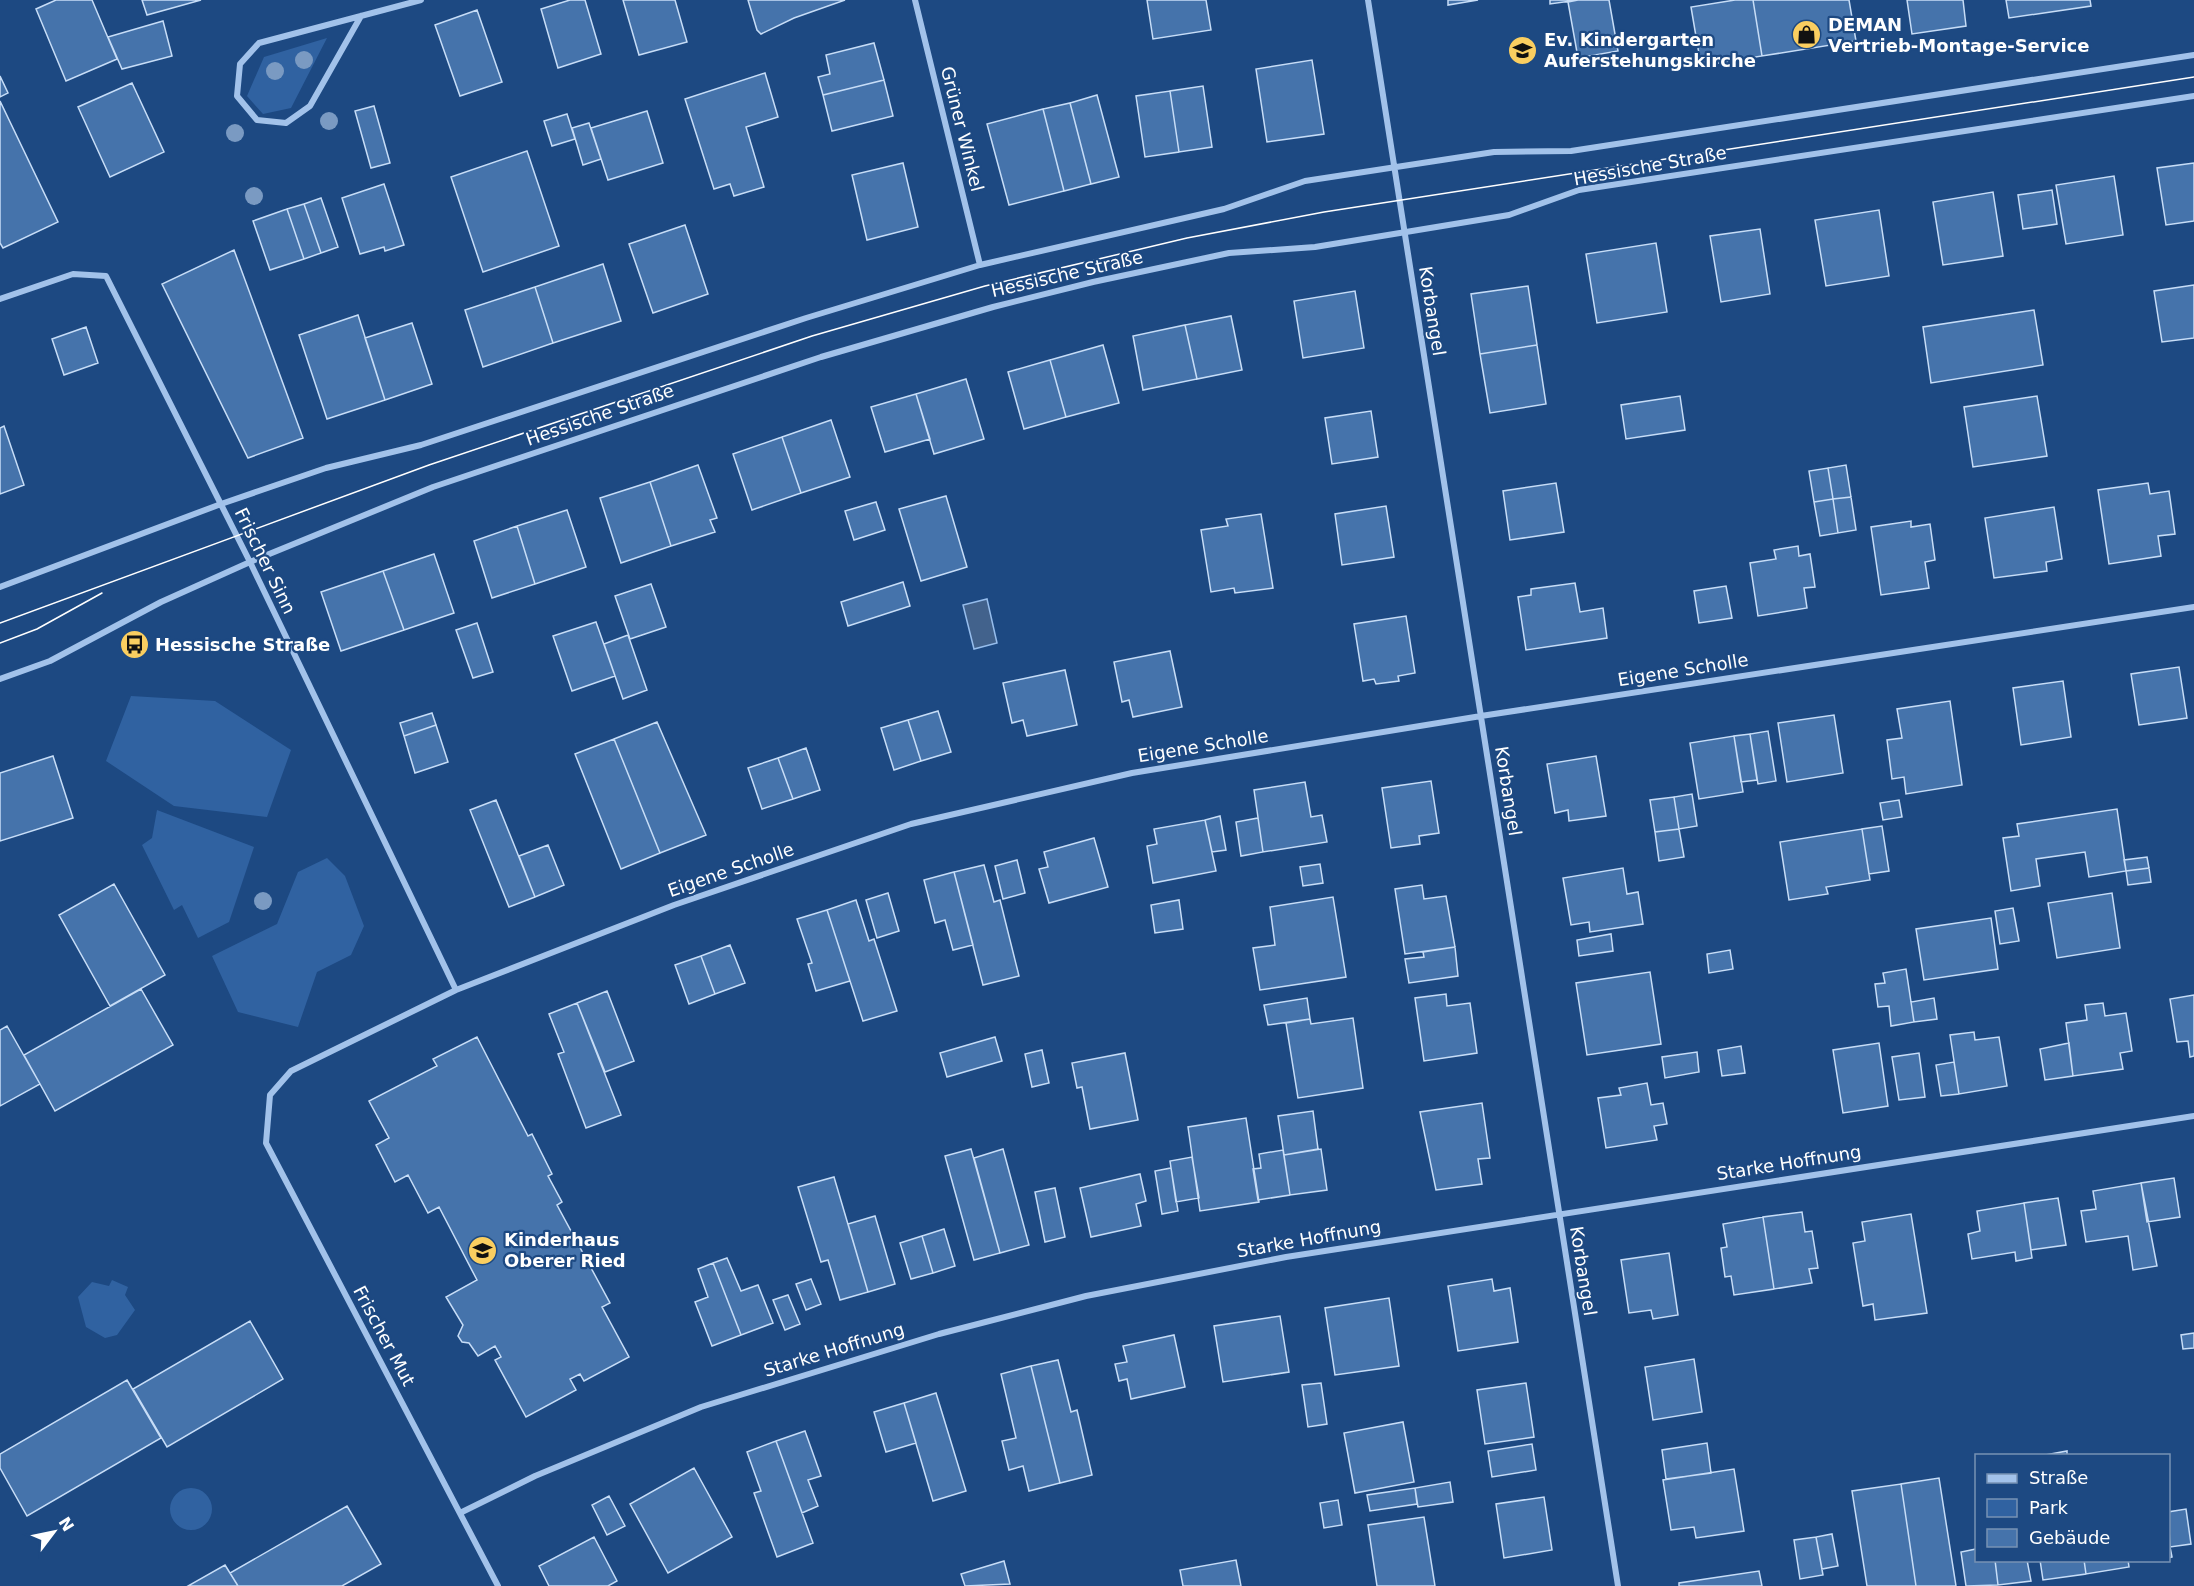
<svg xmlns="http://www.w3.org/2000/svg" width="2194" height="1586" font-family="'DejaVu Sans',sans-serif">
	<style>
		.green { fill: #3062a1 }
		.water { fill: #42628c; stroke: #96bdec; stroke-width: 1.5 }
		.building { fill: #4573ab; stroke: #c7ddf7; stroke-width: 1.5 }
		.lines { fill: none; stroke-linecap: round; stroke-linejoin: round }
		.street { stroke: #a2c2ea; stroke-width: 6 }
		.tram { stroke: #fff; stroke-width: 1.5 }
		.tree { fill: #7a9ac2 }
		.labels { text-anchor: middle; stroke-width: 4.5; stroke-linejoin: round; paint-order: stroke }
		.poi-label { font-size: 18px; font-weight: bold; fill: #fff; stroke: #1d4982; text-anchor: start }
		.street-label { font-size: 18px; fill: #fff; stroke: #1d4982 }
	</style>
	<rect width="100%" height="100%" fill="#1d4982"/>
	<path class="green" d="M327,38L291,108L263,114L247,96L264,57Z
		M131,696L215,701L291,750L267,817L174,806L106,761Z
		M157,810L254,847L229,922L198,938L182,905L174,910L142,845L152,838Z
		M327,858L345,876L364,926L351,955L317,972L298,1027L238,1012L212,956L277,924L298,872Z
		M112,1280L128,1287L125,1295L135,1310L117,1335L105,1338L86,1327L78,1297L92,1282L109,1286Z
		M170 1509a21 21 0 1 1 42 0a21 21 0 1 1-42 0Z"/>
	<path class="water" d="M987,599L997,643L974,649L963,605Z"/>
	<path class="building" d="M56,0H92L117,59L66,81L36,9Z
		M142,0H201L147,15Z
		M570,0H585L601,54L558,68L541,9Z
		M623,0H675L687,42L639,55Z
		M748,0H845L794,18L761,34L757,30Z
		M1147,0H1206L1211,30L1153,39Z
		M1448,0H1478L1448,5Z
		M1550,0H1578L1550,4Z
		M1578,0H1609L1618,51L1578,58L1568,2Z
		M1735,0H1753L1762,56L1701,66L1691,7Z
		M1753,0H1849L1856,41L1762,56Z
		M1907,0H1963L1966,26L1912,34Z
		M2006,0H2090L2091,6L2009,18Z
		M477,10L502,82L460,96L435,25Z
		M163,21L172,56L122,69L108,37Z
		M874,43L884,80L823,95L818,77L830,74L826,55Z
		M1312,60L1324,134L1267,142L1256,69Z
		M765,73L778,117L746,127L764,187L734,196L730,184L714,189L685,99Z
		M0,76L8,93L0,97Z
		M884,80L893,116L832,131L823,95Z
		M132,83L164,152L110,177L78,107Z
		M1203,86L1212,147L1179,152L1170,91Z
		M1170,91L1179,152L1145,157L1136,96Z
		M1097,95L1119,177L1091,184L1070,103Z
		M0,101L58,222L3,248L0,243Z
		M1070,103L1091,184L1064,191L1043,109Z
		M374,106L390,163L371,168L355,111Z
		M1043,109L1064,191L1009,205L987,124Z
		M647,111L663,163L608,180L591,128Z
		M567,114L575,139L552,146L544,121Z
		M589,123L601,159L583,165L572,128Z
		M527,151L559,246L483,272L451,177Z
		M903,163L918,227L867,240L852,175Z
		M2194,163V221L2166,225L2157,168Z
		M2114,176L2123,235L2066,244L2056,185Z
		M384,184L404,245L385,251L384,247L360,254L342,198Z
		M2052,190L2057,224L2023,229L2018,195Z
		M1993,192L2003,256L1943,265L1933,202Z
		M321,198L338,247L321,253L304,204Z
		M304,204L321,253L304,259L287,209Z
		M287,209L304,259L270,270L253,221Z
		M1879,210L1889,276L1826,286L1815,220Z
		M685,225L708,294L653,313L629,244Z
		M1760,229L1770,294L1721,302L1710,236Z
		M1656,243L1667,312L1597,323L1586,254Z
		M234,250L303,438L248,458L162,284Z
		M603,264L621,321L553,343L535,287Z
		M2194,285V338L2162,342L2154,291Z
		M1528,286L1537,345L1480,354L1471,294Z
		M535,287L553,343L483,367L465,310Z
		M1355,291L1364,348L1303,358L1294,301Z
		M2034,310L2043,365L1931,383L1923,327Z
		M358,315L385,400L327,419L299,335Z
		M1231,316L1242,370L1197,379L1185,325Z
		M412,323L432,384L385,400L365,338Z
		M1185,325L1197,379L1143,390L1133,336Z
		M86,327L98,363L64,375L52,339Z
		M1103,345L1119,403L1066,417L1050,360Z
		M1537,345L1546,404L1490,413L1480,354Z
		M1050,360L1066,417L1024,429L1008,372Z
		M966,379L984,439L934,454L916,394Z
		M916,394L930,439L885,452L871,407Z
		M1680,396L1685,430L1626,439L1621,405Z
		M2037,396L2047,456L1973,467L1964,407Z
		M1371,411L1378,457L1332,464L1325,418Z
		M831,420L850,477L801,493L782,437Z
		M4,426L24,485L0,494V428Z
		M782,437L801,493L752,510L733,454Z
		M698,465L717,518L710,520L715,532L671,546L650,482Z
		M1846,465L1851,497L1833,499L1828,468Z
		M1828,468L1833,499L1814,502L1809,471Z
		M650,482L671,546L621,563L600,498Z
		M1556,483L1564,532L1510,540L1503,491Z
		M2148,483L2150,494L2169,491L2175,534L2158,536L2161,556L2109,564L2098,490Z
		M946,496L967,567L921,581L899,509Z
		M1851,497L1856,530L1838,533L1833,499Z
		M1833,499L1838,533L1820,536L1814,502Z
		M876,502L885,530L854,540L845,511Z
		M1386,506L1394,557L1342,565L1335,514Z
		M2054,507L2062,559L2046,562L2047,571L1994,578L1985,518Z
		M567,510L586,567L535,584L517,526Z
		M1261,514L1273,588L1235,593L1234,588L1211,592L1201,530L1228,526L1226,519Z
		M1911,521V527L1930,524L1935,560L1925,562L1929,588L1881,595L1871,527Z
		M517,526L535,584L492,598L474,541Z
		M1798,546L1799,556L1810,554L1815,587L1804,588L1807,608L1758,616L1750,563L1776,559L1774,550Z
		M434,554L454,613L404,630L383,571Z
		M383,571L404,630L341,651L321,592Z
		M903,582L910,606L848,626L841,602Z
		M1575,583L1580,612L1603,608L1607,638L1526,650L1518,597L1531,595V589Z
		M651,584L666,627L630,639L615,596Z
		M1726,586L1732,618L1699,623L1694,591Z
		M1406,616L1415,673L1398,676L1399,681L1376,684L1374,679L1363,681L1354,624Z
		M596,622L615,676L572,691L553,636Z
		M477,623L493,672L473,678L456,630Z
		M628,635L647,690L623,699L604,644Z
		M1170,651L1182,707L1133,717L1129,700L1122,702L1114,662Z
		M2179,667L2187,718L2139,725L2131,674Z
		M1065,670L1077,725L1027,736L1023,720L1012,723L1003,683Z
		M2063,681L2071,737L2021,745L2013,688Z
		M1950,701L1962,785L1906,794L1904,777L1892,779L1887,740L1902,738L1897,709Z
		M938,711L951,752L921,761L908,720Z
		M432,713L436,725L404,736L400,723Z
		M1834,715L1843,773L1787,782L1778,723Z
		M908,720L921,761L894,770L881,728Z
		M657,722L706,835L660,853L614,739Z
		M436,725L448,762L415,773L404,736Z
		M1768,731L1776,781L1758,784L1750,734Z
		M1750,734L1757,780L1741,782L1734,736Z
		M1734,736L1743,792L1699,799L1690,743Z
		M614,739L660,853L621,869L575,754Z
		M806,748L820,790L793,799L778,758Z
		M53,756L73,818L0,841V773Z
		M1596,756L1606,816L1569,821L1568,810L1555,813L1547,764Z
		M778,758L793,799L762,809L748,768Z
		M1431,781L1439,833L1419,836L1420,844L1391,848L1382,788Z
		M1305,782L1311,817L1322,815L1327,842L1263,852L1254,790Z
		M1692,794L1697,826L1679,829L1674,797Z
		M1674,797L1679,829L1655,832L1650,800Z
		M496,800L535,897L509,907L470,810Z
		M1899,800L1902,817L1883,820L1880,803Z
		M2117,809L2126,871L2089,877L2085,852L2036,859L2040,886L2011,891L2003,838L2019,836L2017,824Z
		M1220,816L1226,850L1212,852L1205,820Z
		M1258,818L1263,852L1241,856L1236,822Z
		M1205,820L1216,871L1153,883L1147,846L1157,844L1154,829Z
		M1882,826L1889,871L1869,874L1862,829Z
		M1679,829L1684,857L1659,861L1655,832Z
		M1862,829L1870,880L1826,887L1828,894L1789,900L1780,842Z
		M1094,838L1108,887L1049,903L1039,869L1048,867L1044,852Z
		M548,845L564,885L535,897L519,856Z
		M2147,857L2149,868L2126,871L2124,860Z
		M1017,860L1025,893L1003,899L995,866Z
		M1320,864L1323,883L1303,886L1300,867Z
		M984,865L994,902L1000,900L1019,976L983,985L954,872Z
		M1623,868L1627,894L1638,892L1643,924L1590,932L1589,922L1571,925L1563,878Z
		M2149,868L2151,882L2128,885L2126,871Z
		M954,872L973,945L953,950L945,920L935,923L924,880Z
		M114,884L165,975L110,1006L59,915Z
		M1422,885L1424,899L1446,896L1455,947L1405,954L1395,889Z
		M888,893L899,931L877,938L866,900Z
		M2112,893L2120,948L2057,958L2048,903Z
		M1333,897L1346,977L1260,990L1253,948L1275,945L1270,907Z
		M856,900L869,941L874,939L897,1011L863,1021L827,910Z
		M1179,900L1183,929L1155,933L1151,905Z
		M2013,908L2019,941L2000,944L1995,911Z
		M827,910L850,981L816,991L808,964L812,963L797,919Z
		M1991,918L1998,969L1924,980L1916,929Z
		M1611,934L1613,951L1579,956L1577,940Z
		M730,945L745,983L715,994L701,956Z
		M1455,947L1458,976L1409,983L1405,959L1424,957L1423,952Z
		M1730,950L1733,969L1709,973L1707,954Z
		M701,956L715,994L689,1004L675,965Z
		M1906,969L1914,1022L1891,1026L1889,1006L1878,1007L1875,984L1885,983L1883,973Z
		M1650,972L1661,1044L1587,1055L1576,983Z
		M141,989L173,1045L55,1111L24,1055Z
		M607,991L634,1061L605,1072L577,1003Z
		M1446,994L1447,1006L1470,1003L1477,1053L1424,1061L1415,998Z
		M2194,995V1056L2190,1057L2188,1041L2177,1042L2170,999Z
		M1307,998L1310,1019L1268,1025L1264,1005Z
		M1934,998L1937,1019L1914,1022L1911,1002Z
		M577,1003L621,1115L586,1128L558,1054L564,1052L549,1014Z
		M2103,1003L2105,1016L2126,1013L2132,1051L2120,1053L2123,1069L2073,1076L2066,1023L2087,1020L2085,1005Z
		M1353,1018L1363,1088L1298,1098L1286,1023L1310,1019L1311,1024Z
		M7,1026L40,1084L0,1106V1030Z
		M1974,1032L1975,1040L1999,1037L2007,1086L1959,1094L1950,1035Z
		M477,1037L528,1136L532,1134L552,1174L548,1176L562,1202L557,1205L610,1303L602,1307L629,1357L584,1381L580,1374L570,1379L576,1390L526,1417L495,1360L501,1357L495,1346L478,1356L469,1343L462,1342L458,1336L463,1325L446,1297L477,1280L439,1207L428,1213L408,1175L395,1182L376,1145L389,1138L369,1101L437,1066L433,1059Z
		M995,1037L1002,1061L947,1077L940,1053Z
		M1879,1043L1888,1106L1843,1113L1833,1050Z
		M2069,1043L2073,1076L2045,1080L2040,1049Z
		M1741,1046L1745,1073L1722,1076L1718,1050Z
		M1042,1050L1049,1083L1032,1087L1025,1054Z
		M1697,1052L1699,1072L1665,1078L1662,1057Z
		M1125,1053L1138,1120L1090,1129L1082,1087L1077,1088L1072,1063Z
		M1919,1053L1925,1097L1899,1100L1892,1057Z
		M1954,1062L1959,1094L1941,1096L1936,1065Z
		M1647,1083L1651,1105L1663,1103L1667,1124L1654,1126L1657,1140L1606,1148L1598,1098L1621,1095L1619,1088Z
		M1482,1103L1490,1158L1478,1159L1482,1184L1436,1190L1420,1112Z
		M1313,1111L1318,1149L1284,1155L1278,1116Z
		M1246,1118L1259,1202L1200,1211L1188,1127Z
		M971,1149L1000,1253L974,1260L945,1156Z
		M1003,1149L1029,1245L1000,1253L974,1158Z
		M1321,1149L1327,1190L1290,1195L1284,1155Z
		M1283,1150L1290,1195L1258,1200L1253,1169L1261,1168L1259,1154Z
		M1192,1157L1199,1198L1176,1202L1170,1161Z
		M1171,1168L1178,1211L1162,1214L1155,1171Z
		M1140,1174L1146,1201L1136,1204L1141,1226L1091,1237L1080,1188Z
		M834,1177L868,1292L840,1300L828,1260L821,1262L798,1187Z
		M2174,1178L2180,1217L2147,1222L2141,1183Z
		M2141,1183L2157,1266L2133,1270L2128,1236L2086,1242L2081,1211L2096,1209L2093,1191Z
		M1055,1188L1065,1237L1045,1242L1035,1192Z
		M2058,1198L2066,1245L2031,1250L2024,1203Z
		M2024,1203L2032,1258L2016,1261L2015,1252L1972,1259L1968,1234L1980,1231L1977,1211Z
		M1802,1212L1805,1232L1812,1231L1818,1268L1809,1269L1812,1283L1774,1289L1763,1217Z
		M1911,1214L1927,1313L1875,1320L1873,1304L1863,1306L1853,1243L1865,1241L1862,1222Z
		M875,1216L895,1284L868,1292L848,1224Z
		M1763,1217L1774,1289L1734,1295L1731,1276L1725,1277L1721,1248L1727,1247L1723,1224Z
		M944,1229L955,1266L933,1273L922,1236Z
		M922,1236L933,1273L911,1279L900,1243Z
		M1669,1253L1678,1315L1653,1319L1651,1310L1629,1313L1621,1260Z
		M727,1258L741,1291L758,1285L773,1323L741,1335L713,1263Z
		M713,1263L741,1335L712,1346L695,1302L708,1297L698,1269Z
		M811,1279L821,1304L806,1310L796,1284Z
		M1492,1279L1494,1291L1510,1288L1518,1342L1458,1351L1448,1286Z
		M788,1295L800,1324L785,1330L773,1300Z
		M1389,1298L1399,1366L1335,1375L1325,1308Z
		M1280,1316L1289,1372L1223,1382L1214,1326Z
		M250,1321L283,1379L167,1447L133,1389Z
		M2194,1333V1348L2183,1349L2181,1335Z
		M1174,1335L1185,1387L1131,1399L1127,1379L1119,1381L1115,1364L1127,1362L1123,1346Z
		M1694,1359L1702,1412L1653,1420L1645,1367Z
		M1058,1360L1071,1412L1077,1410L1092,1475L1060,1483L1031,1366Z
		M1031,1366L1060,1483L1029,1491L1023,1466L1009,1470L1002,1441L1016,1438L1001,1374Z
		M127,1380L161,1438L27,1516L0,1468V1454Z
		M1321,1383L1327,1424L1308,1427L1302,1385Z
		M1526,1383L1534,1437L1485,1444L1477,1390Z
		M936,1393L966,1491L933,1501L904,1403Z
		M904,1403L916,1443L886,1452L874,1412Z
		M1403,1422L1414,1482L1355,1493L1344,1433Z
		M805,1431L821,1476L808,1480L818,1506L802,1513L776,1441Z
		M776,1441L813,1543L777,1557L754,1493L761,1491L747,1452Z
		M1707,1443L1711,1473L1666,1479L1662,1450Z
		M1532,1444L1536,1470L1492,1477L1488,1451Z
		M2067,1451V1456H2040Z
		M694,1468L732,1537L668,1573L630,1504Z
		M1734,1469L1744,1531L1696,1538L1694,1527L1671,1530L1663,1480Z
		M1939,1478L1956,1586H1916L1901,1484Z
		M1450,1482L1453,1502L1418,1507L1415,1488Z
		M1901,1484L1916,1586H1867L1852,1491Z
		M1415,1488L1417,1504L1370,1511L1367,1495Z
		M609,1496L625,1526L607,1535L592,1505Z
		M1544,1497L1552,1550L1504,1558L1496,1504Z
		M1338,1500L1342,1525L1324,1528L1320,1503Z
		M347,1506L381,1564L342,1586H238L230,1573Z
		M2186,1509L2191,1544L2170,1547L2168,1512Z
		M1424,1517L1435,1586H1377L1368,1525Z
		M1832,1534L1838,1566L1822,1569L1816,1537Z
		M594,1537L617,1581L608,1586H549L539,1566Z
		M1816,1537L1823,1575L1800,1579L1794,1540Z
		M2168,1537L2172,1557L2168,1558Z
		M1976,1549V1560H1995L1998,1585L1966,1586L1961,1552Z
		M1236,1560L1241,1586H1183L1180,1570Z
		M1995,1560H2027L2031,1581L1998,1585Z
		M2040,1560H2084L2086,1574L2043,1580Z
		M2084,1560H2128L2129,1567L2086,1574Z
		M1004,1561L1010,1584L965,1586L961,1574Z
		M225,1565L238,1586H188Z
		M1759,1571L1762,1586H1679V1583Z"/>
	<g class="lines">
		<path class="street" d="M915,0L980,265
			M1368,0L1618,1586
			M361,16L310,106L286,123L257,120L237,96L240,64L259,43L421,0
			M0,299L73,274L106,276L250,562L456,990
			M0,587L221,504L326,468L421,445L806,318L980,265L1224,209L1305,181L1494,152L1571,151L2194,55
			M0,679L50,661L161,602L250,562L433,487L821,357L993,307L1093,282L1229,253L1315,247L1509,215L1579,190L2194,96
			M460,1513L535,1476L701,1407L939,1334L1086,1296L1286,1257L2194,1116
			M498,1586L266,1143L270,1095L291,1071L456,990L674,905L911,824L1132,773L1481,716L2194,607"/>
		<path class="tram" d="M0,623L429,465L812,336L985,286L1187,238L1324,212L2194,77
			M0,643L37,629L102,593"/>
	</g>
	<g class="tree">
		<circle cx="304" cy="60" r="9"/>
		<circle cx="275" cy="71" r="9"/>
		<circle cx="329" cy="121" r="9"/>
		<circle cx="235" cy="133" r="9"/>
		<circle cx="254" cy="196" r="9"/>
		<circle cx="263" cy="901" r="9"/>
	</g>
	<defs>
		<symbol id="shop-disc" viewBox="-11 -11 22 22"><circle r="9.5" fill="#face60" stroke="#1d4982"/><path d="M-5-2.5h2.3a2.7 3.5 0 0 1 5.4 0H5L5.5 6h-11ZM-1.5-2.5h3a1.5 2.3 0 0 0-3 0Z" fill="#111"/></symbol>
		<symbol id="school-disc" viewBox="-11 -11 22 22"><circle r="9.5" fill="#face60" stroke="#1d4982"/><path d="M0-5L7-2L0 1L-7-2ZM-4 1L0 2.5L4 1V4Q0 6-4 4Z" fill="#111"/></symbol>
		<symbol id="bus-disc" viewBox="-11 -11 22 22"><circle r="9.5" fill="#face60" stroke="#1d4982"/><path d="M-5-6H5V4H4V6H2V4H-2V6H-4V4H-5ZM-3.5-4V0h7V-4ZM-3.5 1.2v1.5H-2V1.2ZM2 1.2v1.5H3.5V1.2Z" fill="#111"/></symbol>
	</defs>
	<g fill-rule="evenodd">
		<use href="#shop-disc" x="1790" y="18" width="33" height="33"/>
		<use href="#school-disc" x="1506" y="34" width="33" height="33"/>
		<use href="#bus-disc" x="118" y="628" width="33" height="33"/>
		<use href="#school-disc" x="466" y="1234" width="33" height="33"/>
	</g>
	<g class="labels">
		<g class="poi-label">
			<text x="1828" y="31">DEMAN<tspan x="1828" dy="21">Vertrieb-Montage-Service</tspan></text>
			<text x="1544" y="46">Ev. Kindergarten<tspan x="1544" dy="21">Auferstehungskirche</tspan></text>
			<text x="155" y="651">Hessische Straße</text>
			<text x="504" y="1246">Kinderhaus<tspan x="504" dy="21">Oberer Ried</tspan></text>
		</g>
		<g class="street-label">
			<text transform="translate(962 129) rotate(76)" y="6">Grüner Winkel</text>
			<text transform="translate(1650 166) rotate(-10)" y="6">Hessische Straße</text>
			<text transform="translate(1067 274) rotate(-13)" y="6">Hessische Straße</text>
			<text transform="translate(1432 311) rotate(81)" y="6">Korbangel</text>
			<text transform="translate(600 415) rotate(-19)" y="6">Hessische Straße</text>
			<text transform="translate(265 561) rotate(64)" y="6">Frischer Sinn</text>
			<text transform="translate(1683 670) rotate(-9)" y="6">Eigene Scholle</text>
			<text transform="translate(1203 746) rotate(-9)" y="6">Eigene Scholle</text>
			<text transform="translate(1508 791) rotate(81)" y="6">Korbangel</text>
			<text transform="translate(731 870) rotate(-19)" y="6">Eigene Scholle</text>
			<text transform="translate(1789 1163) rotate(-9)" y="6">Starke Hoffnung</text>
			<text transform="translate(1309 1239) rotate(-10)" y="6">Starke Hoffnung</text>
			<text transform="translate(1583 1271) rotate(81)" y="6">Korbangel</text>
			<text transform="translate(384 1336) rotate(62)" y="6">Frischer Mut</text>
			<text transform="translate(834 1350) rotate(-17)" y="6">Starke Hoffnung</text>
		</g>
	</g>
	<rect x="1975" y="1454" width="195" height="108" fill="#1d4982" stroke="#7792b4" stroke-width="1.5"/>
	<rect x="1987" y="1474" width="30" height="9" fill="#a2c2ea" stroke="#7792b4" stroke-width="1.5"/>
	<text x="2029" y="1484" font-size="18" fill="#ffffff">Straße</text>
	<rect x="1987" y="1499" width="30" height="18" fill="#3062a1" stroke="#7792b4" stroke-width="1.5"/>
	<text x="2029" y="1514" font-size="18" fill="#ffffff">Park</text>
	<rect x="1987" y="1529" width="30" height="18" fill="#4573ab" stroke="#7792b4" stroke-width="1.5"/>
	<text x="2029" y="1544" font-size="18" fill="#ffffff">Gebäude</text>
	<g transform="translate(54 1532) rotate(58)" stroke="#1d4982" stroke-width="4.5" paint-order="stroke">
	<path d="M0-4.5L10 22L0 15L-10 22Z" fill="#ffffff"/>
	<text y="-9" font-size="16" font-weight="bold" text-anchor="middle" fill="#ffffff">N</text>
	</g>
</svg>
